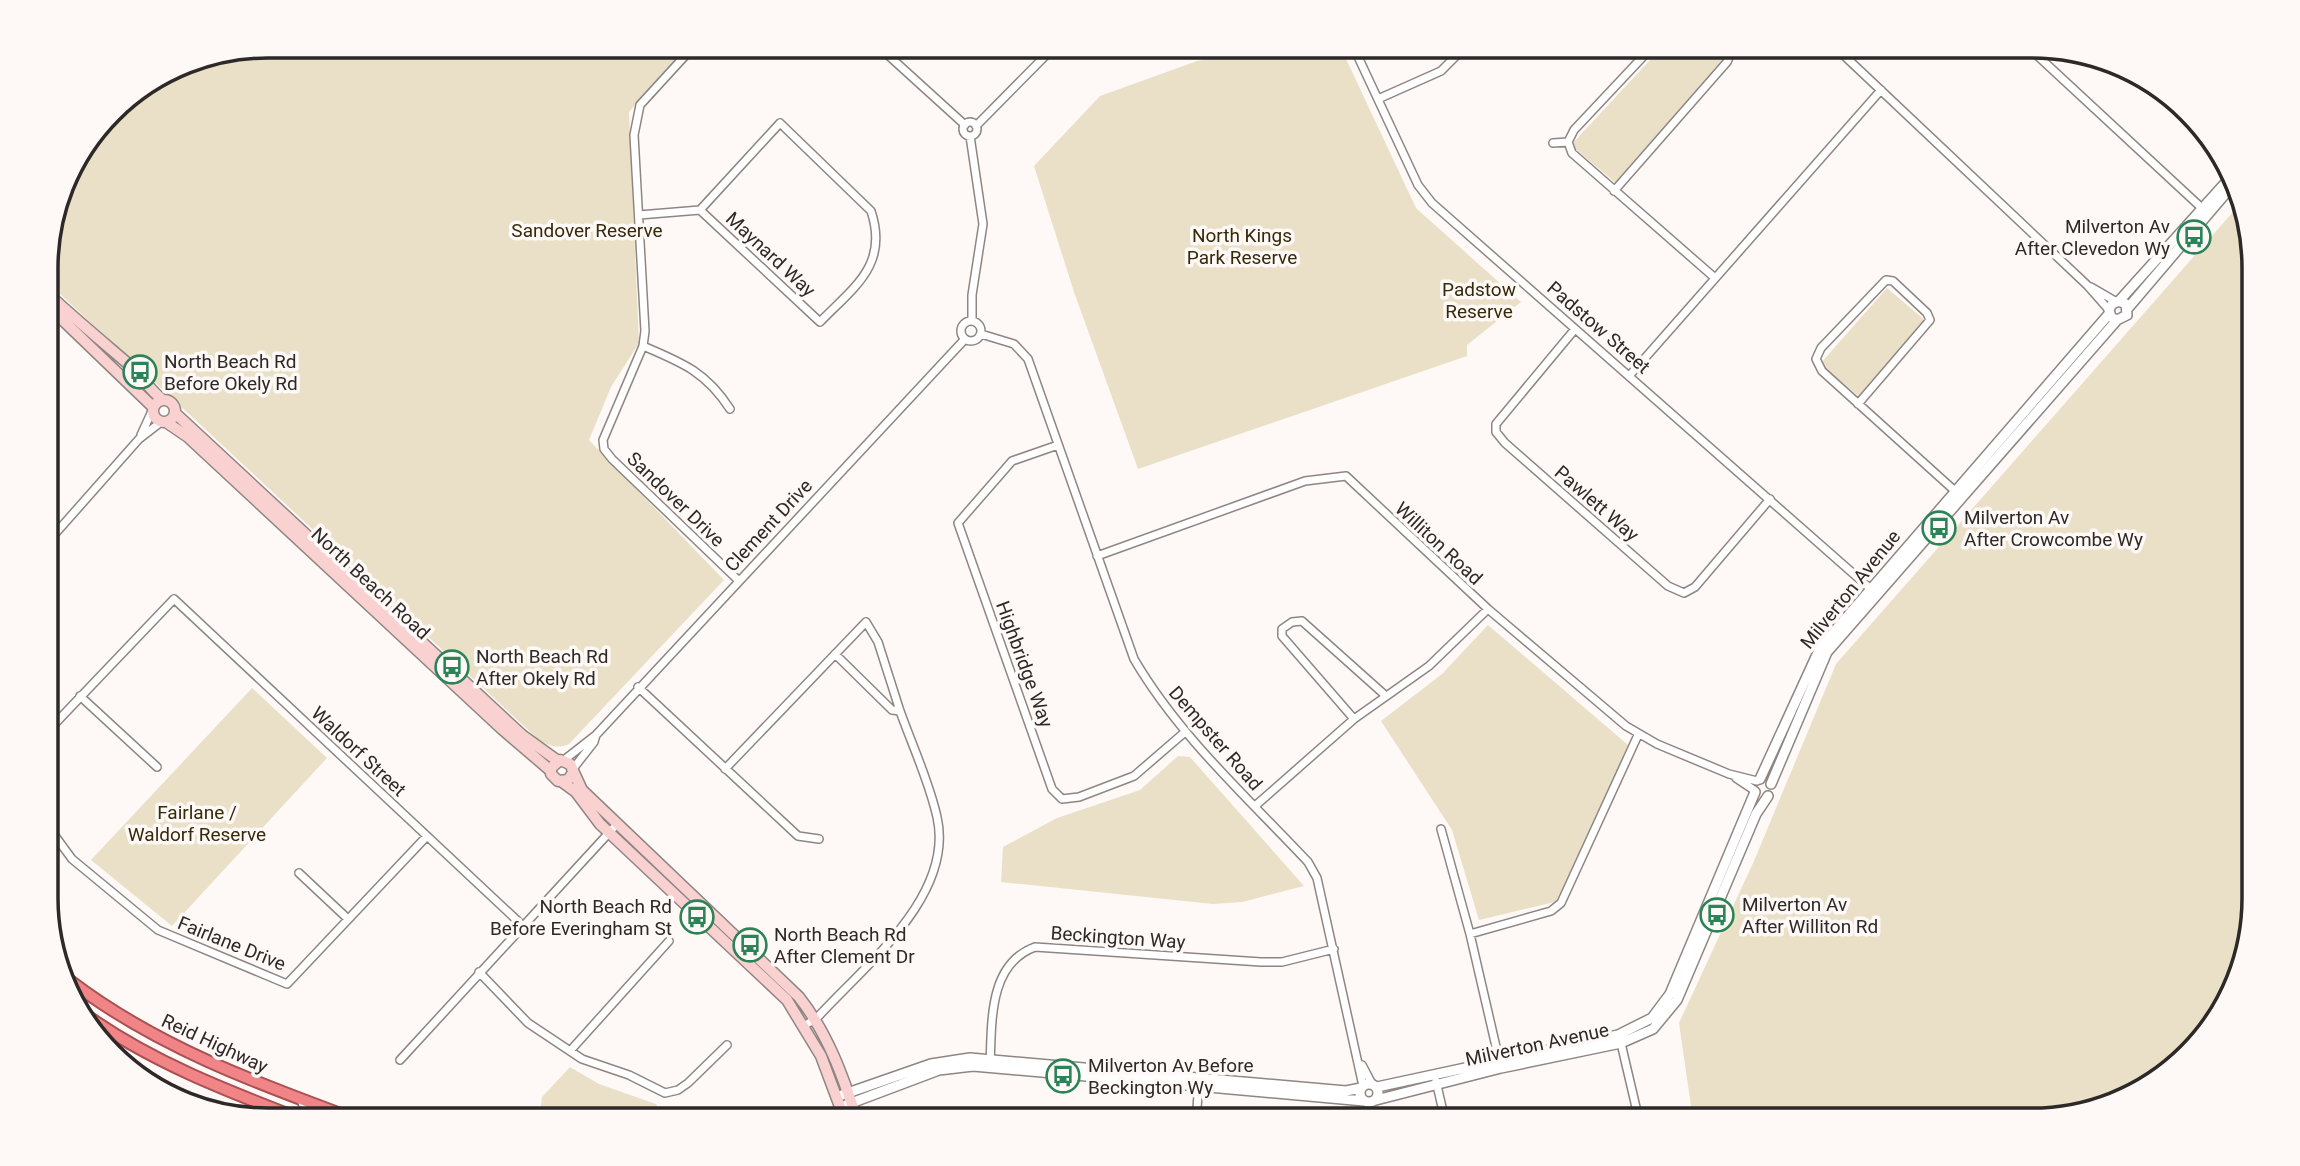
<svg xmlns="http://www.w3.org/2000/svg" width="2300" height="1166" font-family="Roboto,sans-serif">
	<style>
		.green { fill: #eae0c7 }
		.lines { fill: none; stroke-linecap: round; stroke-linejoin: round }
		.minor-casing { stroke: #8e8683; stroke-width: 10 }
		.tertiary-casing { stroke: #8e8683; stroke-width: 12 }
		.secondary-casing { stroke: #8e8683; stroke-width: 13 }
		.trunk-casing { stroke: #aa5051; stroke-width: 14 }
		.minor { stroke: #fff; stroke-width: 7 }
		.tertiary { stroke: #fff; stroke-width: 9 }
		.secondary { stroke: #fad1d1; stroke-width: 10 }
		.trunk { stroke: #f08486; stroke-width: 10 }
		.labels { text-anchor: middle; stroke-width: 7; stroke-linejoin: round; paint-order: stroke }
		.poi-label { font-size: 19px; fill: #2d2928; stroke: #fef9f6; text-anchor: start }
		.park-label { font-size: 19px; fill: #352a09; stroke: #fef9f6 }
		.street-label { font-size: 19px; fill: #2d2928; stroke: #fef9f6 }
		.rim { fill: none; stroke: #2d2928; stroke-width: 3.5 }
	</style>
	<rect width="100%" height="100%" fill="#fef9f6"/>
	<path class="green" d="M268,46H688L629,112L639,343L611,387L589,440L724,580L569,744C557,749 550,746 539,740L46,281V253L69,169L121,101L183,62Z
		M1287,46H1340L1416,208L1521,302L1467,345V356L1138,469L1074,292L1034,166L1100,96L1197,61Z
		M1663,46H1734L1738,49L1618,185L1571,145Z
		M2239,205L2253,239L2254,899L2232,996L2155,1083L2046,1120H1693L1679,1023L1754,861L1836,664Z
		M1887,288L1927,322L1862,399L1820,364Z
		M1488,625L1628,745L1559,901L1479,920L1452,830L1381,721L1442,674Z
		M252,688L327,758L172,926L91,860Z
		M1178,756L1190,757L1304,886L1242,902L1213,904L1001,882L1003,847L1057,818L1140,790Z
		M570,1067L599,1084L656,1104L665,1120H539L542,1097Z"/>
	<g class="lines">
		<defs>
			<path id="minor" d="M694,46L640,105L634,135L645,331L643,346L603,440L604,449L612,459L738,580
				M878,46L965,125
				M1182,46L1184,47
				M1353,46L1418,185L1432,203L1873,591
				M1653,46L1574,130L1568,142L1572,153L1715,278
				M1834,46L2087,285L2109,310
				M2027,46L2205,211
				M1378,99L1441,71L1466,46
				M963 129a7 7 0 1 1 14 0a7 7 0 1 1-14 0Z
				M976,126L1055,46
				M970,136L983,224L972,295V321
				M1553,143L1568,142
				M1614,191L1727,62L1734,46
				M639,215L700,210L820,322C854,287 889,265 871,211L780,123L700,210
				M2091,287L2115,301
				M961 331a10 10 0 1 1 20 0a10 10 0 1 1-20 0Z
				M1575,329L1496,424V432L1505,443L1668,586L1684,593L1695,587L1770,499
				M981,334L1014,344L1028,359L1134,659C1179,736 1247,797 1308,862L1317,878L1363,1086
				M643,346C683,363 706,372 730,409
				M1630,375L1881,90
				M1858,404L1930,320L1927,313L1893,281L1886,280L1821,348L1816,359L1822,371L1955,491L1959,494
				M141,435L152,411
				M1058,445L1012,461L958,523L1052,789L1062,799L1079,797L1134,776L1185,732
				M47,543L139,439L161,422
				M1097,556L1305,481L1346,476L1488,609L1626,726L1657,744L1729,774L1757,781
				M638,687L798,836L819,839
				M80,696L157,767
				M47,716L55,723
				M1354,719L1282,636V629L1292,622L1302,621L1386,696
				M47,732L174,599L522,925
				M564,760L596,735L965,339
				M725,769L866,622L878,642L900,711
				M572,770L594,742L596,735
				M1736,778L1754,790
				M1255,806L1354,719L1429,666L1488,609
				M47,825L72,859L158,930L287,984L427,836
				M1441,829L1470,934L1500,1064
				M299,873L348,919
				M1470,934L1551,911L1561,903L1638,735
				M479,972L528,1023L582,1059L629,1075L665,1093L678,1090L688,1083L727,1045
				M805,1025L816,1019C864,966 955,896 937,817C929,781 912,745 900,711L892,710L835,654
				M1620,1039L1639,1120
				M570,1051L669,941
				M400,1060L618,823
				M990,1065C992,1023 988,964 1035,947L1261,962H1282L1334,949
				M1362,1065L1372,1084
				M1436,1081L1445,1120
				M1196,1120L1199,1083"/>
			<path id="tertiary" d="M2119,301L2228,180
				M2128,308L2231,187
				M1760,779L1820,648L2109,314
				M1771,784L1827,652L2117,320L2127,315L2126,304L2119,301L2112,304L2109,310L2111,317L2117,320
				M1360 1093a9 9 0 1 1 18 0a9 9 0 1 1-18 0Z
				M1377,1087L1618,1035L1652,1018L1670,994L1755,792
				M842,1095L931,1064L970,1058L1346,1091L1361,1088
				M1376,1100L1501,1068L1621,1043L1653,1029L1677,1000L1756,814L1768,796
				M303,1103L325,1120
				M846,1105L939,1070L973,1066L1364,1101"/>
			<path id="secondary" d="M46,292C74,318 104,343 133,368C144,378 150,391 163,400
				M46,304L153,407
				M153 411a11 11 0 1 1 22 0a11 11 0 1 1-22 0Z
				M175,413L522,735L558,761
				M166,422L188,437L502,729L551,771
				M572,774L568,780L558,781L551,774V768L560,760L570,764L582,790L799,997C828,1034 843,1076 857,1120
				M561,781L576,792L600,824L787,1000L821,1056L845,1120"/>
			<path id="trunk" d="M69,980C155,1046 256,1083 357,1120
				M83,1013C149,1061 227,1091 303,1120"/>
		</defs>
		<use href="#minor" class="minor-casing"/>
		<use href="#tertiary" class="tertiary-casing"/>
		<use href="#secondary" class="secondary-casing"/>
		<use href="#trunk" class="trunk-casing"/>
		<use href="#minor" class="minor"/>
		<use href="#tertiary" class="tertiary"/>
		<use href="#secondary" class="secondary"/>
		<use href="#trunk" class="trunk"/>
	</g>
	<defs>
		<symbol id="bus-ring" viewBox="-11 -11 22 22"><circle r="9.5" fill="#fef9f6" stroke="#2b8357" stroke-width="1.5"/><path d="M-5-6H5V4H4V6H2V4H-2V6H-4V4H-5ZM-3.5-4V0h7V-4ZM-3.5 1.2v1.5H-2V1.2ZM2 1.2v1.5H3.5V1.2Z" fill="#2b8357"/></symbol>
	</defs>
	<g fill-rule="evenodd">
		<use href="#bus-ring" x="2175" y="218" width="38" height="38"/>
		<use href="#bus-ring" x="121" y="353" width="38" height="38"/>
		<use href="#bus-ring" x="1920" y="509" width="38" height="38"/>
		<use href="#bus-ring" x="433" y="648" width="38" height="38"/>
		<use href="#bus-ring" x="1698" y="896" width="38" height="38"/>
		<use href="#bus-ring" x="678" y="898" width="38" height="38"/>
		<use href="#bus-ring" x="731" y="926" width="38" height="38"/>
		<use href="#bus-ring" x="1044" y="1057" width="38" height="38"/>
	</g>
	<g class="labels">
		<g class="poi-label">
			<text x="2170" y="233" text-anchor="end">Milverton Av<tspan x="2170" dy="22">After Clevedon Wy</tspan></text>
			<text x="164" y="368">North Beach Rd<tspan x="164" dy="22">Before Okely Rd</tspan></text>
			<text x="1964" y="524">Milverton Av<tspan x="1964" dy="22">After Crowcombe Wy</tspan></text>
			<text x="476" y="663">North Beach Rd<tspan x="476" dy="22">After Okely Rd</tspan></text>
			<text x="1742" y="911">Milverton Av<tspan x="1742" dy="22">After Williton Rd</tspan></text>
			<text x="672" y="913" text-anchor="end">North Beach Rd<tspan x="672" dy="22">Before Everingham St</tspan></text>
			<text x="774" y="941">North Beach Rd<tspan x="774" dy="22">After Clement Dr</tspan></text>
			<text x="1088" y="1072">Milverton Av Before<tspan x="1088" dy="22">Beckington Wy</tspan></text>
		</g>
		<g class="park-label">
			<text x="587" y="237">Sandover Reserve</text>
			<text x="1242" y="242">North Kings<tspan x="1242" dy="22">Park Reserve</tspan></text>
			<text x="1479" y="296">Padstow<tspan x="1479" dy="22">Reserve</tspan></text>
			<text x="197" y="819">Fairlane /<tspan x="197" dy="22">Waldorf Reserve</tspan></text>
		</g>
		<g class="street-label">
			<text transform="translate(771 254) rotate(43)" y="7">Maynard Way</text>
			<text transform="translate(1599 327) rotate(41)" y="7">Padstow Street</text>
			<text transform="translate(676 499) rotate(44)" y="7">Sandover Drive</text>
			<text transform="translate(1597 503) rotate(41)" y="7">Pawlett Way</text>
			<text transform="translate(768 525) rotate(-47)" y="7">Clement Drive</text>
			<text transform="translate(1439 543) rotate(43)" y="7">Williton Road</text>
			<text transform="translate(371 583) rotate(43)" y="7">North Beach Road</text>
			<text transform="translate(1850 589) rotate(-51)" y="7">Milverton Avenue</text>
			<text transform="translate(1025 664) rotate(70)" y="7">Highbridge Way</text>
			<text transform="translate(1216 738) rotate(49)" y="7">Dempster Road</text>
			<text transform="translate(359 751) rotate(43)" y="7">Waldorf Street</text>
			<text transform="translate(1118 937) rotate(4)" y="7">Beckington Way</text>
			<text transform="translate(232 943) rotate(22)" y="7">Fairlane Drive</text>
			<text transform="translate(215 1043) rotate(25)" y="7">Reid Highway</text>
			<text transform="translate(1537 1044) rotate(-12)" y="7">Milverton Avenue</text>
		</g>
	</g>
	<path d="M0 0H2300V1166H0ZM268 58H2032A210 210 0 0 1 2242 268V898A210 210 0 0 1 2032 1108H268A210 210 0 0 1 58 898V268A210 210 0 0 1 268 58Z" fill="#fef9f6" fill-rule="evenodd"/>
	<path class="rim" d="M268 58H2032A210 210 0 0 1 2242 268V898A210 210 0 0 1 2032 1108H268A210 210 0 0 1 58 898V268A210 210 0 0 1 268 58Z"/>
</svg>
